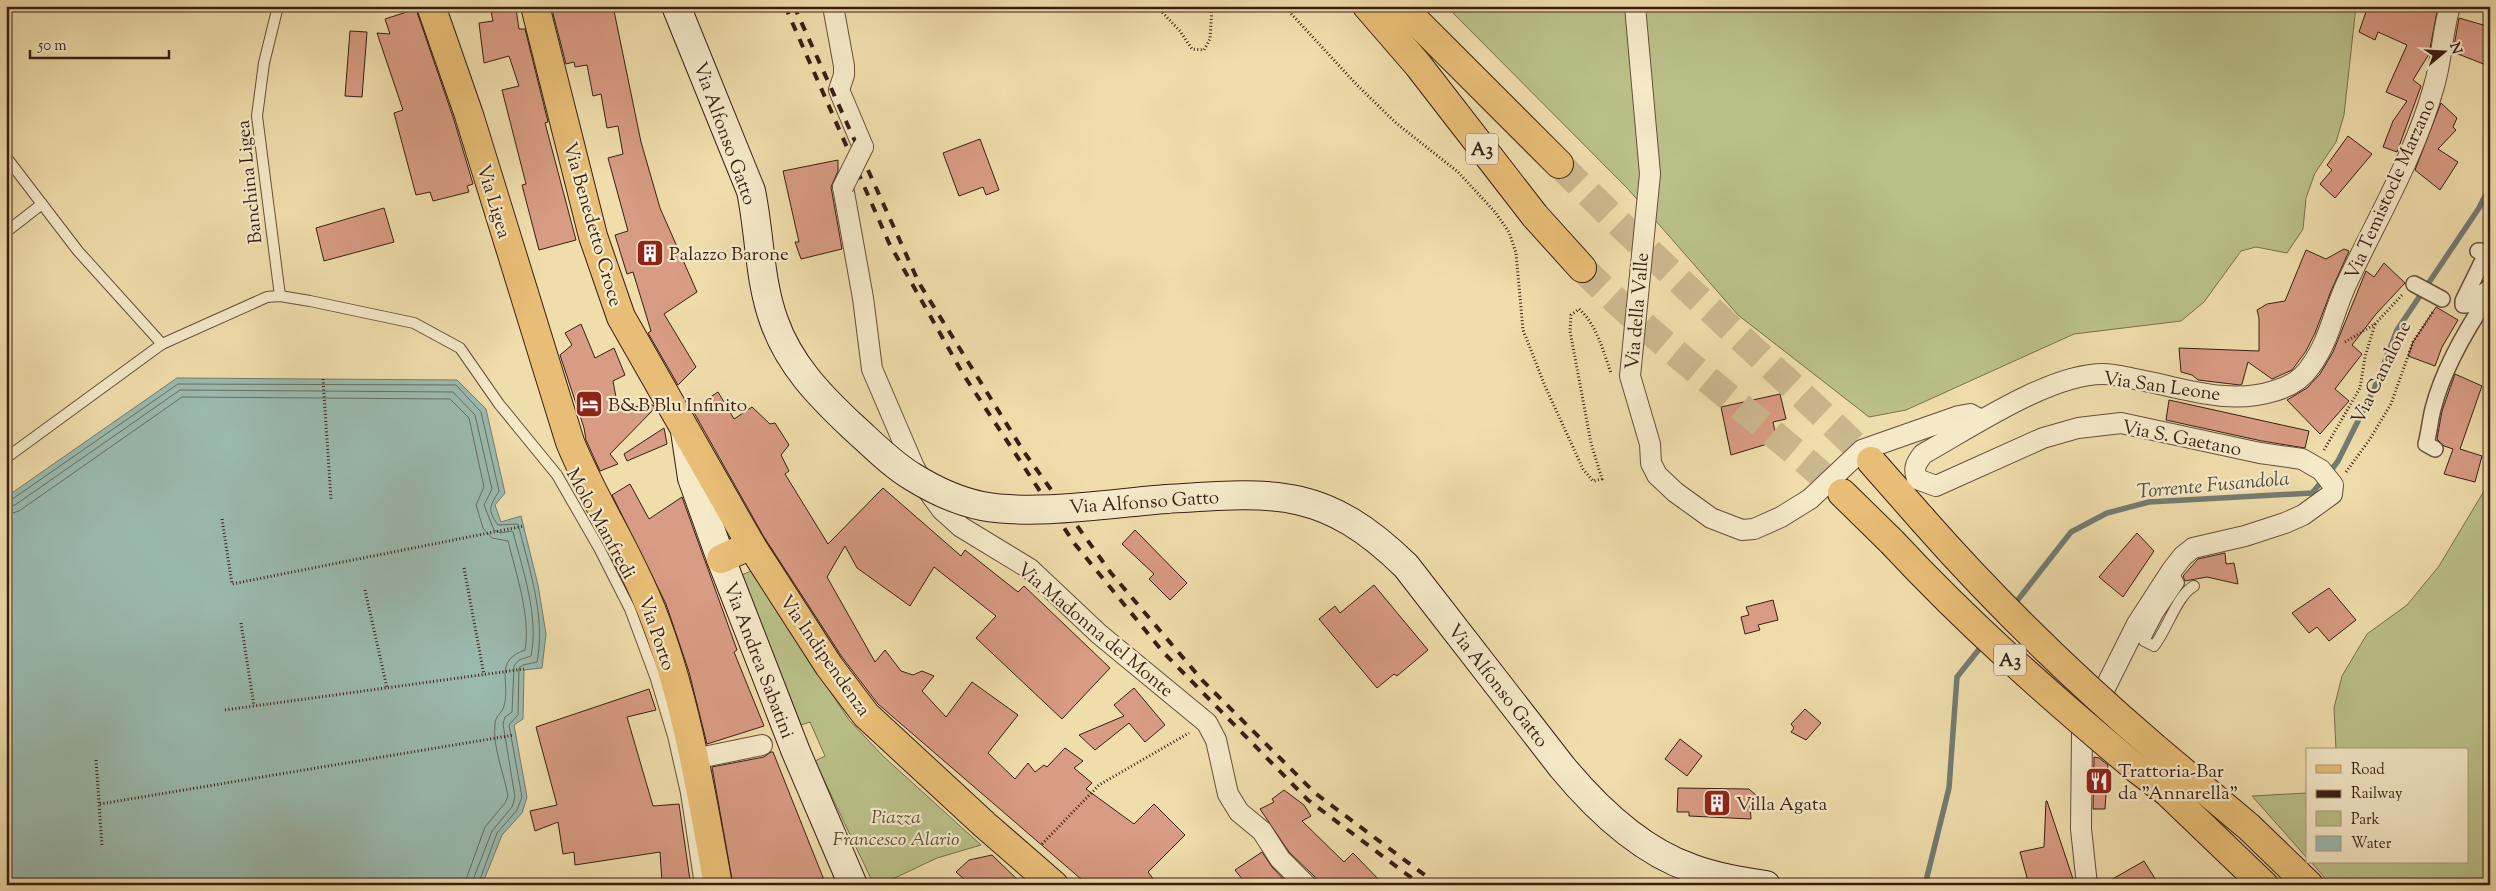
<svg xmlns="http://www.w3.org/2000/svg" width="2496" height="891" font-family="'Sorts Mill Goudy',serif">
	<rect width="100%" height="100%" fill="#efddab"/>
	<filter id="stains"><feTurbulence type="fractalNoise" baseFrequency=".004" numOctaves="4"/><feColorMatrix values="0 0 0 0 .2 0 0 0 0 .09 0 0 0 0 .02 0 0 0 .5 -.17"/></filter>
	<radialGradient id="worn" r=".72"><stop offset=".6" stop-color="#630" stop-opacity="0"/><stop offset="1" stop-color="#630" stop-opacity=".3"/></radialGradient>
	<!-- green -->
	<g fill="#bac088" stroke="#7a6f4e">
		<polygon points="1446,6 2356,6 2344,115 2336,142 2315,173 2306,198 2303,229 2287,253 2256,247 2241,251 2204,302 2181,321 2074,334 1906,410 1869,417 1738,315 1628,189"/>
		<polygon points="2490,481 2490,885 2331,885 2311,862 2467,862 2467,750 2336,750 2334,708 2342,676 2367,634 2407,605 2439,566"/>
		<polygon points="751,571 849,720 883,756 981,845 937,858 880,885 874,885 815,761 825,756 810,722 801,725 742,575"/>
		<polygon points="2307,793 2307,858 2252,796"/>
	</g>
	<!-- water -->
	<polygon fill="#9abbaf" stroke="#737c71" points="177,378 457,380 486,409 505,493 495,505 501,522 521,516 538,585 546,634 542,668 524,670 523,719 514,725 527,797 522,813 502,835 482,885 6,885 6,497"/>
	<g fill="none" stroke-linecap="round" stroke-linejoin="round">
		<!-- shore -->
		<g stroke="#6a6c62" stroke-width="1">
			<path d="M6 501 11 500 178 384 456 385 481 412 499 491C491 505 486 509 498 525L518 524C529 568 546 617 537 662L523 665 519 668 518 715 509 725 522 797 517 810 497 833 478 885"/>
			<path d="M6 507 15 505 180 390 453 392 475 415 492 489 484 505 494 530 501 533 511 531 513 532C523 571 539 616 531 656L519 660 514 666 512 712 505 717 503 724 515 797 512 807 492 831 471 885"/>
			<path d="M6 515 19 511 182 397 450 399 469 418 484 487 476 505 483 528 492 538 508 541C516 573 531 618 525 650 493 661 511 682 504 706 503 712 496 715 495 723 492 746 504 773 508 796L505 803 485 827 464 885"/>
		</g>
		<!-- stream -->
		<g stroke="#737c71" stroke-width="5.5">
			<polyline points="2329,473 2338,461 2374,389 2397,330 2479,208 2490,186"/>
			<polyline points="2013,606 2071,532 2107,513 2149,502 2312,493 2323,480"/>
			<polyline points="1925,885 1949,788 1957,677 1984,643"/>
		</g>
	</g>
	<!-- building -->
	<g fill="#d89b83" stroke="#391e14">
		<polygon points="551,6 613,6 641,142 660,208 697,292 664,314 696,367 678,385 648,333 651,331 633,272 627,274 615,235 628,231 608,158 623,154 618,126 607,128 601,94 593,96 587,65 575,67 574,62 566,64"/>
		<polygon points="2368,6 2438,6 2429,54 2413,80 2421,86 2397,152 2383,147 2393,121 2407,101 2386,92 2407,45 2378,32 2375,40 2359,32"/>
		<polygon points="416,9 454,120 473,184 467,186 469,192 433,201 430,192 416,195 394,113 403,110 377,33 390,34 385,19"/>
		<polygon points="516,9 519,29 525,29 548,122 545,123 576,240 539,250 522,185 526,184 502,90 519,86 509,56 484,63 479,23 493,21 491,12"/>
		<polygon points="2459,18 2490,27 2490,55 2486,65 2453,52"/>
		<polygon points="350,31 367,32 362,97 345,96"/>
		<polygon points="2441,103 2457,118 2453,127 2456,130 2438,149 2458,162 2440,190 2415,170"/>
		<polygon points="2348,136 2372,154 2335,198 2320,184 2332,170 2327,165"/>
		<polygon points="980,139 999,190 986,195 983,187 959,196 943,153"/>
		<polygon points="838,160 838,171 831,187 842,249 801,259 795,242 799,242 783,171"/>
		<polygon points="384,208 394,242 324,261 316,228"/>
		<polygon points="2344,249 2349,251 2331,291 2315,333 2306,351 2292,370 2272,379 2248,362 2242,384 2240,385 2198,380 2192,375 2181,372 2179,348 2259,351 2259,318 2257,310 2267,304 2285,301 2306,250 2326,259"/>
		<polygon points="2384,263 2405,283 2376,314 2352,345 2362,354 2335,389 2349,401 2320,434 2287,400 2307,388 2320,374 2333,352 2366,271 2374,277"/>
		<polygon points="2436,307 2458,320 2442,347 2435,366 2408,356 2413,342"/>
		<polygon points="581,324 595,358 614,348 625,375 613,381 618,408 653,405 655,408 610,454 618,464 600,471 586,440 584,428 560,355 572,345 565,333"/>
		<polygon points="2455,374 2482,386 2460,449 2482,456 2475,482 2444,474 2453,449 2444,446 2437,439 2442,411"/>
		<polygon points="718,392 734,419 752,407 770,424 775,423 789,445 781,455 789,471 785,474 828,544 883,488 961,556 965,550 1018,592 1024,586 1110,668 1062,719 976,638 996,616 934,567 910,606 857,568 845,546 827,577 875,662 885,650 901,671 913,675 922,671 934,676 922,691 946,717 972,682 1018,715 988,753 1015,779 1028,763 1035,772 1044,765 1047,767 1065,748 1083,761 1074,768 1092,783 1086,789 1134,824 1154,804 1185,835 1148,872 1158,885 1088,885 878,704 842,657 764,537 692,409"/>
		<polygon points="1780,394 1786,419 1773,422 1777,441 1731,455 1721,407"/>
		<polygon points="2169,400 2309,431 2305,448 2262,441 2166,420"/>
		<polygon points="664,428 667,444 627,461 624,454"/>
		<polygon points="630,484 649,519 682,497 737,650 734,652 764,726 707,744 689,672 666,604 612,495"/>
		<polygon points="1135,530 1187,583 1170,600 1149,579 1154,574 1122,544"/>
		<polygon points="2137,533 2154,551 2123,597 2099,577"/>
		<polygon points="2225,553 2226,564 2234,563 2238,584 2207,577 2185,581 2183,576 2198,559"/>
		<polygon points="1374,585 1428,650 1397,676 1394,674 1377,688 1319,619 1335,606 1340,613"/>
		<polygon points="2329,588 2356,620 2329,641 2317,627 2309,633 2292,613"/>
		<polygon points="1773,600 1778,620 1758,625 1760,630 1745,634 1741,617 1749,615 1746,607"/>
		<polygon points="1134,688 1165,725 1145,742 1129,723 1095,750 1079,735 1124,716 1114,705"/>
		<polygon points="649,689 656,710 627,717 653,806 679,804 690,880 662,882 660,852 575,865 574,852 563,854 558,822 535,831 530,811 557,805 536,727"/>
		<polygon points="1805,709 1821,723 1806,740 1791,732 1794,728 1791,724"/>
		<polygon points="1680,739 1702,756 1687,776 1665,759"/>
		<polygon points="771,752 773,752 826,885 733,885 712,767 764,757"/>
		<polygon points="2094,757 2099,758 2108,765 2105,809 2093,809"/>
		<polygon points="1678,788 1749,789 1765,803 1750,804 1751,819 1689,816 1689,812 1677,812"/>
		<polygon points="1284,790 1304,805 1311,816 1302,821 1344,862 1353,853 1384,885 1318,885 1315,877 1289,852 1260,809 1274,802 1272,799"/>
		<polygon points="2046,801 2047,801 2075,885 2029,885 2020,852 2044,847"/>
		<polygon points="1262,852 1272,867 1289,885 1247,885 1235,870"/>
		<polygon points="992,855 1023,885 971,885 956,872 969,860"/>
		<polygon points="2144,861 2159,885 2102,885"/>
	</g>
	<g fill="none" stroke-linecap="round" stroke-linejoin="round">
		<!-- motorway-tunnel -->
		<g stroke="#cbb78d" stroke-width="28" stroke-dasharray="28 14" stroke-linecap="butt">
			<path d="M1559 164C1660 266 1768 361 1871 461"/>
			<path d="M1582 268C1663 349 1757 416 1842 493"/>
		</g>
		<!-- service casing -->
		<g stroke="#664e3a" stroke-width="12">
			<g id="service">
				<polyline points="278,6 264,63 257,116 280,296"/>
				<polyline points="6,157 78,251 162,344"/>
				<polyline points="6,232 42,204"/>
				<polyline points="6,458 162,344 267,297 280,296 310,301 414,323 460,348 499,404 557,475 599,548 630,609 656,679 673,736 686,793 700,885"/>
				<path d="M2172 570 2179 583 2158 614 2144 641 2154 646C2167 630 2177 595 2194 586"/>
			</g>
		</g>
		<!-- pedestrian casing -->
		<g stroke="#664e3a" stroke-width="18">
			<g id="pedestrian">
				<polyline points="2478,251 2485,251 2485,256 2463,301 2463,305 2467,305 2488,288"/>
				<polyline points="2414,284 2442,299"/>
				<path d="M2435 449 2426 444C2429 433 2430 421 2433 409 2443 369 2467 328 2490 294"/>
			</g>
		</g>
		<!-- minor casing -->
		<g stroke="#664e3a" stroke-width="22">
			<g id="minor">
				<polyline points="833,6 844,66 844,75 839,90 863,147"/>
				<polyline points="1635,6 1650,174 1630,376 1650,444 1651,463 1657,475 1675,492 1711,518 1742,530 1754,529 1781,517 1810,499 1862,450 1959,416 1970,414 1981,420"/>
				<polyline points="843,187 863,298 872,369 914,467 928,491 942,510 961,527 1030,569 1099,634 1207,723 1216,740 1228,794 1239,812 1262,831 1280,859 1306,885"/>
				<polyline points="694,759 762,745"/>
				<path d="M2087 885 2081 829 2082 734 2137 624 2172 570 2183 556 2193 548 2245 536 2285 523 2303 515 2332 494 2333 485 2321 470 2302 459 2260 453 2121 423 2078 428 2043 438 1936 486 1917 479C1913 468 1916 463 1923 454 1970 428 2049 374 2103 374 2113 374 2125 377 2135 379 2180 387 2228 406 2274 391 2289 387 2302 379 2310 367 2329 342 2333 313 2346 285 2376 220 2415 156 2434 86 2442 60 2442 32 2450 6"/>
			</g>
		</g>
		<!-- secondary casing -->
		<g stroke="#391e14" stroke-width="30">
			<g id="secondary">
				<polyline points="685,431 692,478 721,559 796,752 853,885"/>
				<path d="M1167 499C1274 492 1324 486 1406 566L1562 767C1596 808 1639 850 1691 868 1715 877 1740 881 1766 885"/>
			</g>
		</g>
		<!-- primary casing -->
		<g stroke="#391e14" stroke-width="30">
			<g id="primary">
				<path d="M431 6 469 115 570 442C593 499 628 551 651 609 686 697 701 792 718 885"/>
				<polyline points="535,6 593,236 621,317 751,545 829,666 866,715 985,825 1054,885"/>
				<polyline points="721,559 751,545"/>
			</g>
		</g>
		<!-- motorway casing -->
		<g stroke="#391e14" stroke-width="30">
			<g id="motorway">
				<polyline points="1367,6 1418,65 1535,216 1582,268"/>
				<polyline points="1401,6 1559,164"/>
				<polyline points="1871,461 1922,519"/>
				<polyline points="1842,493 1892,542"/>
				<polyline points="2155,748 2249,827 2309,885"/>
				<polyline points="2137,769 2167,792 2264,885"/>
			</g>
		</g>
		<!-- path -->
		<g stroke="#391e14" stroke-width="3" stroke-dasharray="1 2.5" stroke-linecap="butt">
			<polyline points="1161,6 1161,11 1180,31 1192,49 1204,50 1210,39 1212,6"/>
			<path d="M1284 6 1357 85 1396 123 1458 172 1495 212 1509 232 1516 253 1523 330 1545 386 1583 469 1593 481 1602 479 1591 443 1570 331 1571 315 1579 309C1597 325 1603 351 1611 373"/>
			<polyline points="2345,342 2375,324 2403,294"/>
			<polyline points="323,379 331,499"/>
			<polyline points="2324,450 2360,388 2365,357 2375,324"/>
			<polyline points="2346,472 2370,439 2391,404 2413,342 2433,312"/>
			<polyline points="222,519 232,584 524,526"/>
			<polyline points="464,568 484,675"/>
			<polyline points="365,590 387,688"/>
			<polyline points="241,623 254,706"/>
			<polyline points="225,710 524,669"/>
			<polyline points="96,760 102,846"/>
			<polyline points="100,804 514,735"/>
			<polyline points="1042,844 1099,785 1189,733"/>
		</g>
		<!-- service -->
		<use href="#service" stroke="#f5e9c8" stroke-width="10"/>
		<!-- pedestrian -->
		<use href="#pedestrian" stroke="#f5e9c8" stroke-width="15"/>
		<!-- minor -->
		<use href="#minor" stroke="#f5e9c8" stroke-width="20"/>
		<!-- secondary -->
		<use href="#secondary" stroke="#f5e9c8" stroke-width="28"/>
		<!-- primary -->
		<use href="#primary" stroke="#e8be76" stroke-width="28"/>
		<!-- motorway -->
		<use href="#motorway" stroke="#e8be76" stroke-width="28"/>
		<!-- rail -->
		<g stroke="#391e14" stroke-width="4" stroke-dasharray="9 9" stroke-linecap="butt">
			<polyline points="785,6 889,243 963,374 1074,543 1163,652 1308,800 1421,885"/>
			<polyline points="794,6 919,283 1024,452 1111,573 1202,680 1315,793 1438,885"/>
		</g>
		<!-- minor-bridge casing -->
		<g stroke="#664e3a" stroke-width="22" stroke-linecap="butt">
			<polyline id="minor-bridge" points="843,187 863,147"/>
		</g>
		<!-- secondary-bridge casing -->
		<g stroke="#391e14" stroke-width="30" stroke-linecap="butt">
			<path id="secondary-bridge" d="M676 6 751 191C760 234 759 280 774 321 789 364 819 395 852 426 871 443 891 464 913 477 934 490 957 501 982 506 1035 516 1112 503 1167 499"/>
		</g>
		<!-- motorway-bridge casing -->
		<g stroke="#391e14" stroke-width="30" stroke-linecap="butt">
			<g id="motorway-bridge">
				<path d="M1922 519C1995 602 2071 676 2155 748"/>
				<path d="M1892 542C1968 624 2051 697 2137 769"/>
			</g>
		</g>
		<!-- minor-bridge -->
		<use href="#minor-bridge" stroke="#f5e9c8" stroke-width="20"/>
		<!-- secondary-bridge -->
		<use href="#secondary-bridge" stroke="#f5e9c8" stroke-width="28"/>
		<!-- motorway-bridge -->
		<use href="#motorway-bridge" stroke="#e8be76" stroke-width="28"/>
	</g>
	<!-- icons -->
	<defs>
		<g id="building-square" transform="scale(1.4375)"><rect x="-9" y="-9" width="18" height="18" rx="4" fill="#8f2418" stroke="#f5e9c8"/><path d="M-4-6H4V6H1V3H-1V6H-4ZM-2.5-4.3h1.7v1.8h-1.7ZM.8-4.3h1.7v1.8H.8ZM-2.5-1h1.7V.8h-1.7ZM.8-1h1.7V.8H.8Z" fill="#fff"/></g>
		<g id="hotel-square" transform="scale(1.4375)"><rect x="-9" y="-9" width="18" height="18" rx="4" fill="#8f2418" stroke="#f5e9c8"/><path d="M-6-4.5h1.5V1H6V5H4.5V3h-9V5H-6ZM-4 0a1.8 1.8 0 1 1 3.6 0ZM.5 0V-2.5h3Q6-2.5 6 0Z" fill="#fff"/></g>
		<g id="restaurant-square" transform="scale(1.4375)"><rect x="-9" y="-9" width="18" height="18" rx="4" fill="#8f2418" stroke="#f5e9c8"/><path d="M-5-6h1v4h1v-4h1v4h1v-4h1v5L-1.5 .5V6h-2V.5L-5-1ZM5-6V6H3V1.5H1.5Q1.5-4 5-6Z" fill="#fff"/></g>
	</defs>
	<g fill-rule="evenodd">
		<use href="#building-square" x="650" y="253"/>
		<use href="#hotel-square" x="589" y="404"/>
		<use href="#restaurant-square" x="2099" y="781"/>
		<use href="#building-square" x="1717" y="803"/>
	</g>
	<g text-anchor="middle" stroke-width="4.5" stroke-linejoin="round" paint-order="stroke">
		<!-- shield labels -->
		<g fill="#f5e9c8" stroke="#715b4a" stroke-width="1">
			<rect x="1466" y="133.5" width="32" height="31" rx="4"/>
			<rect x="1994" y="644.5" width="32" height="31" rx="4"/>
		</g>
		<g font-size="18" font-weight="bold" fill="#391e14">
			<text x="1482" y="155">A3</text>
			<text x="2010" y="666">A3</text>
		</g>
		<!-- street labels -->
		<g font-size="19" fill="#391e14" stroke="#f5e9c8">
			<text transform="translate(726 133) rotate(70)" y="7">Via Alfonso Gatto</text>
			<text transform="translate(248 182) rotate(-96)" y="7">Banchina Ligea</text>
			<text transform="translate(2389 189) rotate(-66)" y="7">Via Temistocle Marzano</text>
			<text transform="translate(495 201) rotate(73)" y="7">Via Ligea</text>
			<text transform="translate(594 224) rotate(74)" y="7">Via Benedetto Croce</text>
			<text transform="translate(1636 311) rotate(-85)" y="7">Via della Valle</text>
			<text transform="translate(2380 372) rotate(-64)" y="7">Via Canalone</text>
			<text transform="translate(2162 385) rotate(8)" y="7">Via San Leone</text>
			<text transform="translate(2182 437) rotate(11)" y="7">Via S. Gaetano</text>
			<text transform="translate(1144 501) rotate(-4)" y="7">Via Alfonso Gatto</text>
			<text transform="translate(602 523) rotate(61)" y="7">Molo Manfredi</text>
			<text transform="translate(1096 629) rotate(40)" y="7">Via Madonna del Monte</text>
			<text transform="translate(658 633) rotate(71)" y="7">Via Porto</text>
			<text transform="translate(826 655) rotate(55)" y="7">Via Indipendenza</text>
			<text transform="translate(760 660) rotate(69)" y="7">Via Andrea Sabatini</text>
			<text transform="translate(1499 685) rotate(52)" y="7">Via Alfonso Gatto</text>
		</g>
		<!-- poi labels -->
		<g font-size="19" fill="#391e14" stroke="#f5e9c8" text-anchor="start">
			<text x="669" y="260">Palazzo Barone</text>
			<text x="608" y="411">B&amp;B Blu Infinito</text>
			<text x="2118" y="777">Trattoria-Bar<tspan x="2118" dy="22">da "Annarella"</tspan></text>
			<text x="1736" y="810">Villa Agata</text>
		</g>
		<!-- park labels -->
		<g font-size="19" font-style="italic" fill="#604f37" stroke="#f5e9c8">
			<text x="896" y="823">Piazza<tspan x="896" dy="22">Francesco Alario</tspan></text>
		</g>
		<!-- water labels -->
		<g font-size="20" font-style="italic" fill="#564d42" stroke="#f5e9c8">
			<text transform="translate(2213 484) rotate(-5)" y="7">Torrente Fusandola</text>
		</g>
	</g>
	<!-- margin -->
	<rect width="2496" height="891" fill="none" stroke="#efddab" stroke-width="25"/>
	<rect x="8" y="8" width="2481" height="876" fill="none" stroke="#391e14" stroke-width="2.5"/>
	<rect x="12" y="12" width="2471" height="866" fill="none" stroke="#391e14"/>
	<!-- legend -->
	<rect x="2306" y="748" width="162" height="115" fill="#f5e9c8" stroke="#aa9880"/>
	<rect x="2316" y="765" width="25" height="8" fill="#e8be76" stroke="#aa9880"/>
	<text x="2351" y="774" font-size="15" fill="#391e14">Road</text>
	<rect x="2316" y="790" width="25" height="8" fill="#391e14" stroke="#aa9880"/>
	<text x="2351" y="798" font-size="15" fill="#391e14">Railway</text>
	<rect x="2316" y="811" width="25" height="15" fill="#bac088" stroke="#aa9880"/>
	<text x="2351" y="824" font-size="15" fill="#391e14">Park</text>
	<rect x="2316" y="836" width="25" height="15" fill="#9abbaf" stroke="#aa9880"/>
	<text x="2351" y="848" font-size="15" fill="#391e14">Water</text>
	<!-- north arrow -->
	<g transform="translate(2444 52) rotate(72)" stroke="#f5e9c8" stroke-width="4" paint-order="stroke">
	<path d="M0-4L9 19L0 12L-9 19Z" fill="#391e14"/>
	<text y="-8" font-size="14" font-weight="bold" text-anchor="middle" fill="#391e14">N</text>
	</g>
	<!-- scale -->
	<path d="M30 50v8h139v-8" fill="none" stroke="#391e14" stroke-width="2.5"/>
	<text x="38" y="50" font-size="15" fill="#391e14" stroke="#f5e9c8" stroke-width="4" paint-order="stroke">50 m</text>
	<rect width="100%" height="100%" filter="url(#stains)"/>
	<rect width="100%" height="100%" fill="url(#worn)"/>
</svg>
